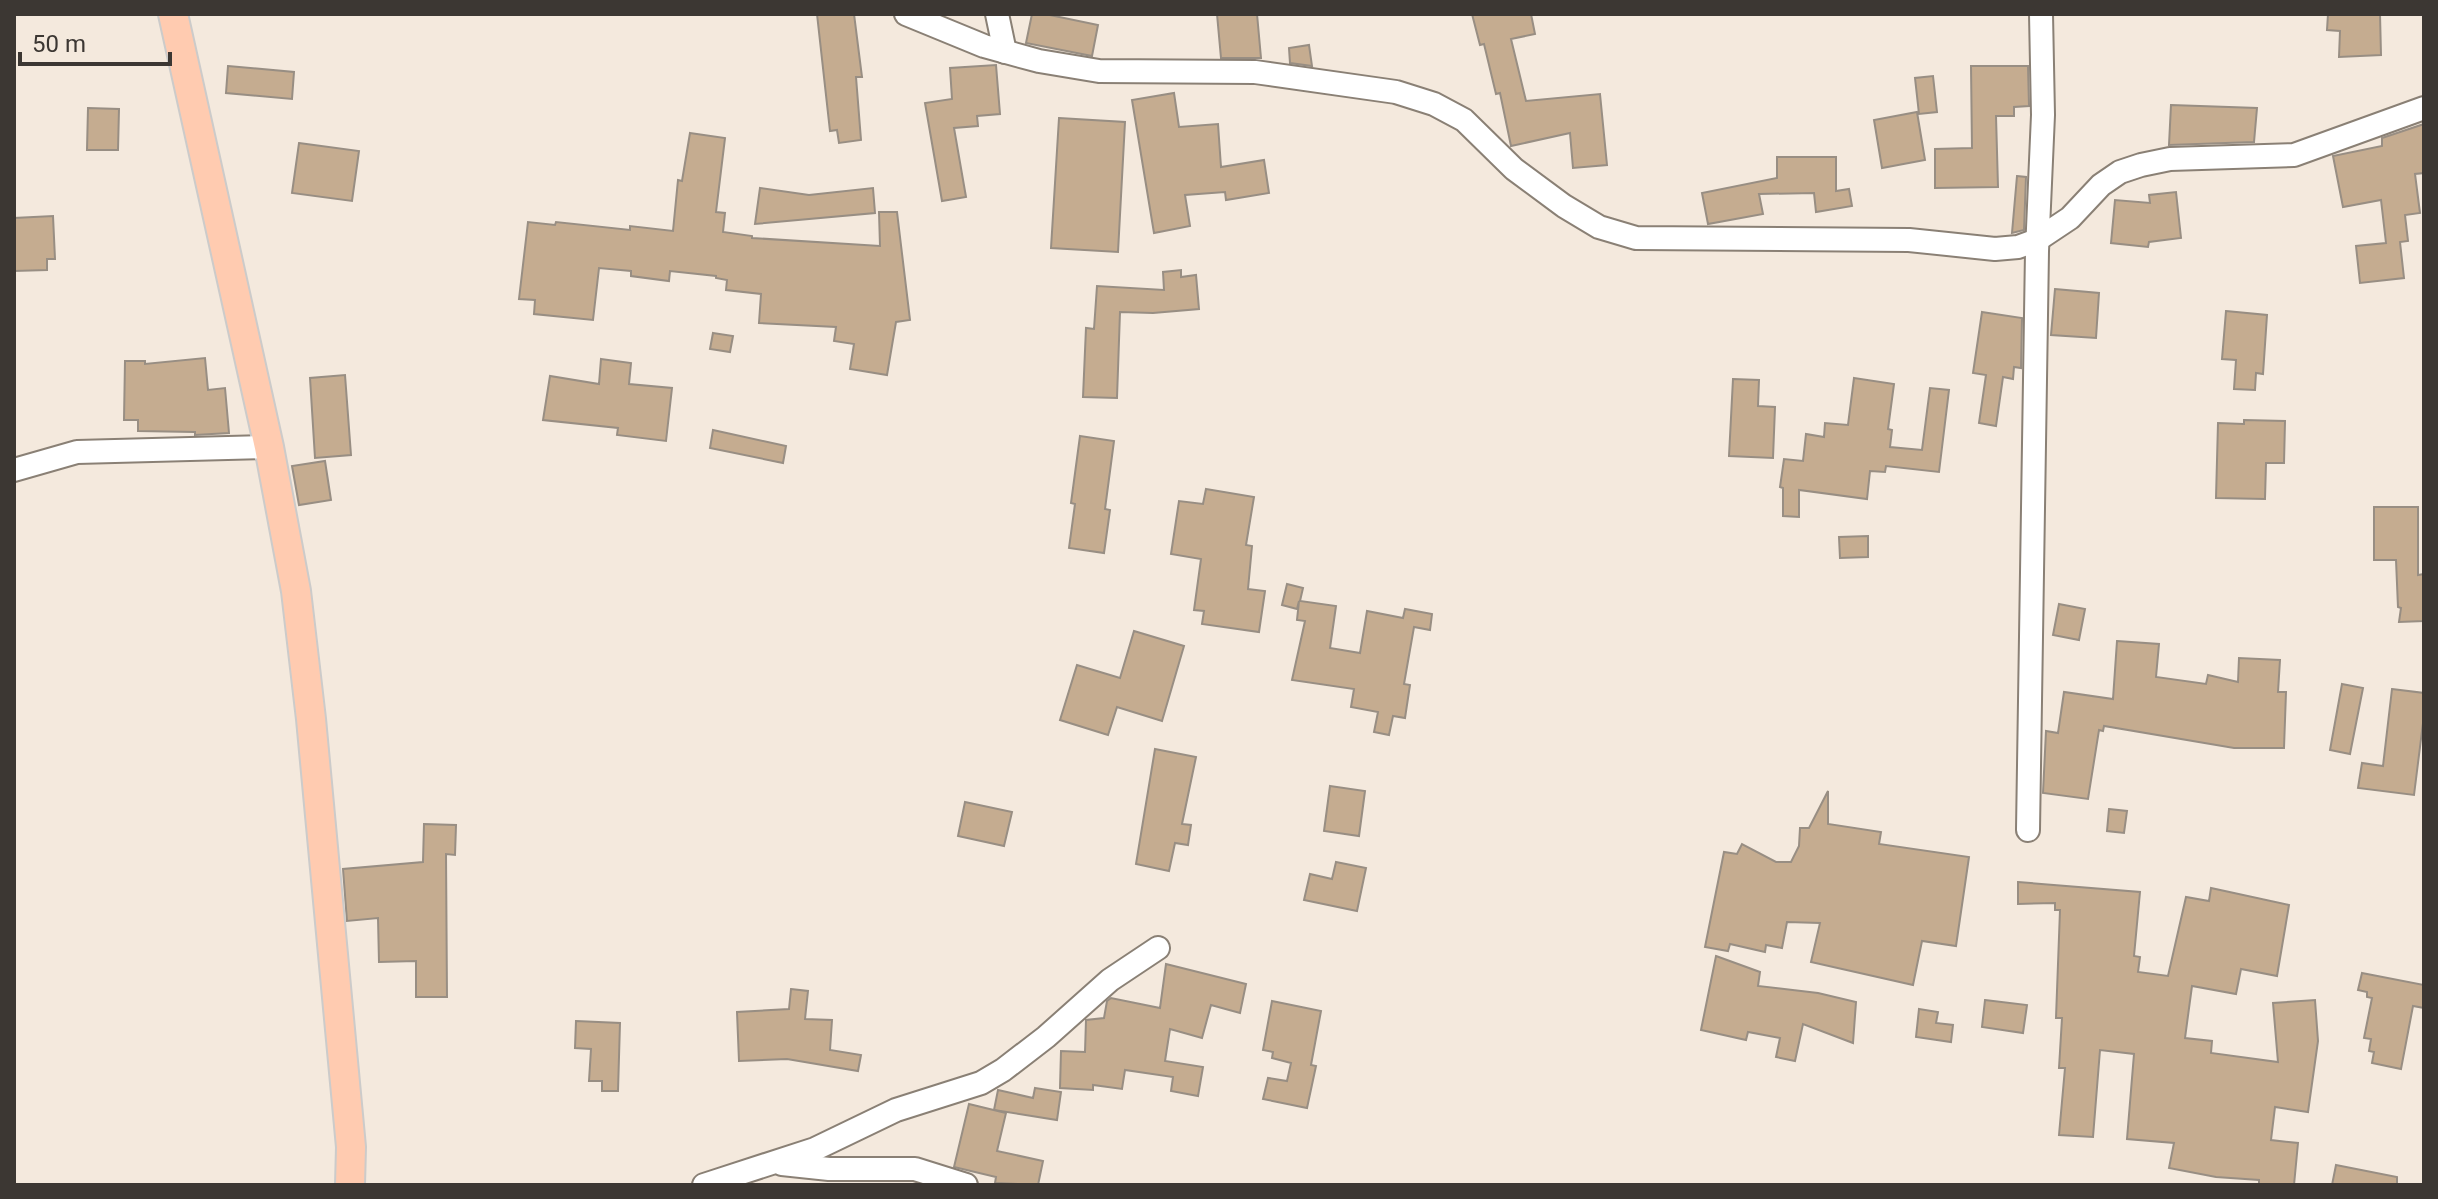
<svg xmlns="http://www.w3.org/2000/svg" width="2438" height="1199" font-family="Roboto,sans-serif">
	<rect width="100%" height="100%" fill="#f4e9dd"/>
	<!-- building -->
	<g fill="#c5ac90" stroke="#988e83" stroke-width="2">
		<polygon points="817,14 854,14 862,77 856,77 861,140 839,143 837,130 830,131"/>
		<polygon points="1032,14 1045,14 1098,25 1092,56 1026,43"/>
		<polygon points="1217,14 1257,14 1261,58 1221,58"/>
		<polygon points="1472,14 1531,14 1535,34 1511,39 1526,101 1600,94 1607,165 1573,168 1570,133 1511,146 1500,93 1496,94 1484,44 1480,45"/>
		<polygon points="2328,14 2380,14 2381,55 2339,57 2340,31 2327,30"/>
		<polygon points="1309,45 1312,66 1290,63 1289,48"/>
		<polygon points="996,65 1000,114 977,116 978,126 954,128 966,197 942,201 925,103 952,99 950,68"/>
		<polygon points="228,66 294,72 292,99 226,93"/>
		<polygon points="1971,66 2028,66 2029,106 2014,107 2014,116 1996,116 1998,187 1935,188 1935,149 1972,148"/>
		<polygon points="1933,76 1937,112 1919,114 1915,78"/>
		<polygon points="1174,93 1179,127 1218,124 1221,167 1264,160 1269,193 1226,200 1225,192 1185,195 1190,226 1154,233 1132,100"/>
		<polygon points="2171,105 2257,108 2254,142 2169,145"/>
		<polygon points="88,108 119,109 118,150 87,150"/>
		<polygon points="1917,112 1925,160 1882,168 1874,120"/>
		<polygon points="1059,118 1125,122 1118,252 1051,248"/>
		<polygon points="2424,124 2424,173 2415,174 2420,213 2405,215 2408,241 2400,242 2404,278 2360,283 2356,246 2386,243 2381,200 2343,207 2333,156 2382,146 2382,138"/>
		<polygon points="690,133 725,138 716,212 725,213 723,232 752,236 752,238 880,246 879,212 897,212 910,320 896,322 887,375 850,369 854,344 834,341 836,327 759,323 761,294 726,290 727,280 716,278 716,276 670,271 669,281 631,276 631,271 599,268 593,320 534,314 535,300 519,299 528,222 555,225 556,222 630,230 630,226 673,231 678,180 682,181"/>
		<polygon points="299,143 359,151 352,201 292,193"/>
		<polygon points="1777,157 1836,157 1836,191 1849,189 1852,206 1816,212 1814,193 1759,194 1763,214 1708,224 1702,193 1777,178"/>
		<polygon points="2017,176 2026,177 2024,230 2012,233"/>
		<polygon points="760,188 809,195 873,188 875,213 755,224"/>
		<polygon points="2176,192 2181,238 2149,242 2148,247 2111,243 2115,200 2150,203 2149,195"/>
		<polygon points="53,216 55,259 47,259 47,270 14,271 14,218"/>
		<polygon points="1181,270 1181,277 1196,275 1199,309 1153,313 1120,312 1117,398 1083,397 1086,328 1094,329 1097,286 1164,290 1163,272"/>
		<polygon points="2055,289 2099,293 2096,338 2051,335"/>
		<polygon points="2226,311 2267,315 2263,374 2256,373 2255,390 2234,389 2236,360 2222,359"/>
		<polygon points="1982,312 2022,318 2021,368 2014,367 2013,379 2003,377 1996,426 1979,423 1986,375 1973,373"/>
		<polygon points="713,333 733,336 730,352 710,349"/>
		<polygon points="205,358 208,390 225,388 229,433 195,435 195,432 138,431 138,420 124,420 125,361 145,361 145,364"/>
		<polygon points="601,359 631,363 629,384 672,388 666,441 617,435 618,428 543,420 550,376 599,384"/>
		<polygon points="345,375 351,455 315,458 310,378"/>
		<polygon points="1854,378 1894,384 1888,429 1892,430 1890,447 1922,450 1930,388 1949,390 1939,472 1886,466 1885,472 1870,471 1867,499 1799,490 1799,517 1783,516 1783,488 1780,487 1784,459 1803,461 1806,434 1824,437 1825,423 1848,425"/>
		<polygon points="1733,379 1759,380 1758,406 1775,407 1773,458 1729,456"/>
		<polygon points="2244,420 2285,421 2284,463 2266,463 2265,499 2216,498 2218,423 2244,424"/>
		<polygon points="713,430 786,446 783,463 710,448"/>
		<polygon points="1080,436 1114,441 1105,509 1110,510 1104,553 1069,548 1075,504 1071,503"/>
		<polygon points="325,461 331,500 299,505 292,466"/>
		<polygon points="1206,489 1254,497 1246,545 1252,546 1248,589 1265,591 1259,632 1202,624 1204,611 1194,610 1201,559 1171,554 1179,501 1203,504"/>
		<polygon points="2374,507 2418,507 2418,575 2424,574 2424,621 2399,622 2401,608 2398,607 2396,560 2374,560"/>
		<polygon points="1868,536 1868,557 1840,558 1839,537"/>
		<polygon points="1287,584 1303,588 1300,601 1336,606 1330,648 1360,653 1367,611 1403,618 1405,609 1432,614 1430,630 1414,627 1404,684 1410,685 1405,718 1393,716 1389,735 1374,732 1378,712 1351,707 1354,689 1292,680 1305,621 1297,620 1299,601 1297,609 1282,605"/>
		<polygon points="2059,604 2085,609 2079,640 2053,635"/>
		<polygon points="1134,631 1184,646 1162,721 1117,707 1108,735 1060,720 1077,665 1120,678"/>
		<polygon points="2117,641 2159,644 2156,677 2206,684 2208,675 2238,682 2239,658 2280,660 2278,692 2286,692 2284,748 2234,748 2104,726 2103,731 2099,730 2088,799 2043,793 2046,731 2058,733 2064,692 2113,699"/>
		<polygon points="2342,684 2363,688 2350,754 2330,750"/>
		<polygon points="2392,689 2424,693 2424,715 2414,795 2358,788 2362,763 2383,766"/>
		<polygon points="1155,749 1196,757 1182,824 1191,825 1188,845 1175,843 1169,871 1136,864"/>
		<polygon points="1330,786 1365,791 1359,836 1324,831"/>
		<polygon points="1828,791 1828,824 1881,832 1879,844 1969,857 1956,946 1922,941 1913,985 1811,962 1820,923 1787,922 1782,948 1766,945 1765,952 1730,944 1728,951 1705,947 1724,852 1737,854 1742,844 1776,862 1791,862 1799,846 1800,828 1809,828"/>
		<polygon points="965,802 1012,812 1004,846 958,836"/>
		<polygon points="2109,809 2127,811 2124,833 2107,831"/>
		<polygon points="424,824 456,825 455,855 446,854 447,997 416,997 416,961 379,962 378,918 347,921 343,869 423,862"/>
		<polygon points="1336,862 1366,868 1357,911 1304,900 1310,874 1332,879"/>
		<polygon points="2018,882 2140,892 2134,956 2140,957 2138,972 2168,976 2186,897 2209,901 2211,888 2289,905 2277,976 2241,969 2236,994 2192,986 2185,1038 2212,1041 2211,1053 2278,1062 2273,1003 2315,1000 2318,1041 2308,1112 2275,1107 2271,1140 2298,1143 2294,1185 2259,1185 2259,1180 2216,1177 2169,1168 2174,1143 2127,1139 2134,1054 2100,1050 2093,1137 2059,1135 2065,1068 2059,1068 2062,1018 2056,1018 2060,910 2055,910 2055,903 2018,904"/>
		<polygon points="1716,956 1760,972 1758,986 1818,993 1856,1002 1853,1043 1803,1024 1795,1061 1776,1057 1780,1038 1748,1032 1746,1040 1701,1030"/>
		<polygon points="1166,964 1246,984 1240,1013 1211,1005 1202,1038 1170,1029 1165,1061 1203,1067 1198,1096 1171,1091 1173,1077 1125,1070 1122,1089 1093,1085 1093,1090 1060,1088 1061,1051 1085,1052 1086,1020 1104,1018 1107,1001 1111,998 1160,1008"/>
		<polygon points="2362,973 2424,985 2424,1008 2413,1006 2401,1069 2372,1063 2374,1052 2369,1051 2371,1039 2364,1038 2372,998 2367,997 2367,992 2358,990"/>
		<polygon points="791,989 808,991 805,1019 832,1020 830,1050 861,1055 858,1071 787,1059 739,1061 737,1012 789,1009"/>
		<polygon points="1985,1000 2027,1005 2023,1033 1982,1027"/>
		<polygon points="1272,1001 1321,1011 1311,1065 1316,1066 1307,1108 1263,1099 1268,1078 1287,1081 1291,1063 1272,1058 1273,1052 1263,1050"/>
		<polygon points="1919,1009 1938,1012 1936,1023 1953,1025 1951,1042 1916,1037"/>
		<polygon points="576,1021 620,1023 618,1091 602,1091 602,1081 589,1081 591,1049 575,1048"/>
		<polygon points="1035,1088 1061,1092 1057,1120 994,1110 998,1090 1033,1098"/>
		<polygon points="969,1104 1006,1113 997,1151 1043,1161 1038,1185 995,1183 996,1177 954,1167"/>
		<polygon points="2336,1165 2397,1177 2397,1185 2332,1185"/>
	</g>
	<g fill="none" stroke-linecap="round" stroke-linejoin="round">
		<!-- minor casing -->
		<g stroke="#8a8075" stroke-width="26">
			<g id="minor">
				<polyline points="906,14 984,46 1039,61 1099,71 1255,72 1396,92 1434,104 1464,120 1514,169 1564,206 1599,227 1636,238 1909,240 1995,249 2018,247 2037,240 2070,218 2101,185 2120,172 2141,165 2170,159 2294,155 2424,108"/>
				<polyline points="997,14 1005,52"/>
				<polyline points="14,470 77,452 269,447"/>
				<polyline points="2028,830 2037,251 2043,115 2041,14"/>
				<polyline points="782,1164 829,1169 915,1169 966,1185"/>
				<polyline points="704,1185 815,1149 896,1110 981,1083 1003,1070 1046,1037 1110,980 1158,948"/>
			</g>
		</g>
		<!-- major casing -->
		<g stroke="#cccbca" stroke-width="32">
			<polyline id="major" points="173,14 269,447 296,591 311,719 351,1147 350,1185"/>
		</g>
		<!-- minor -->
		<use href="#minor" stroke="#fff" stroke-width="22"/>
		<!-- major -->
		<use href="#major" stroke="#ffcbb0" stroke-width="28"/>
	</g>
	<!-- border -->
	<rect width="2438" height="1199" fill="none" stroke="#3c3733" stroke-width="32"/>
	<!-- scale -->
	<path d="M20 52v12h150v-12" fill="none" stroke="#3c3733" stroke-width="4"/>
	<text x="32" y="52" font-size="24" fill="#3c3733" stroke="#f4e9dd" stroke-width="6" paint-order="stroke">50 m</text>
</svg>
